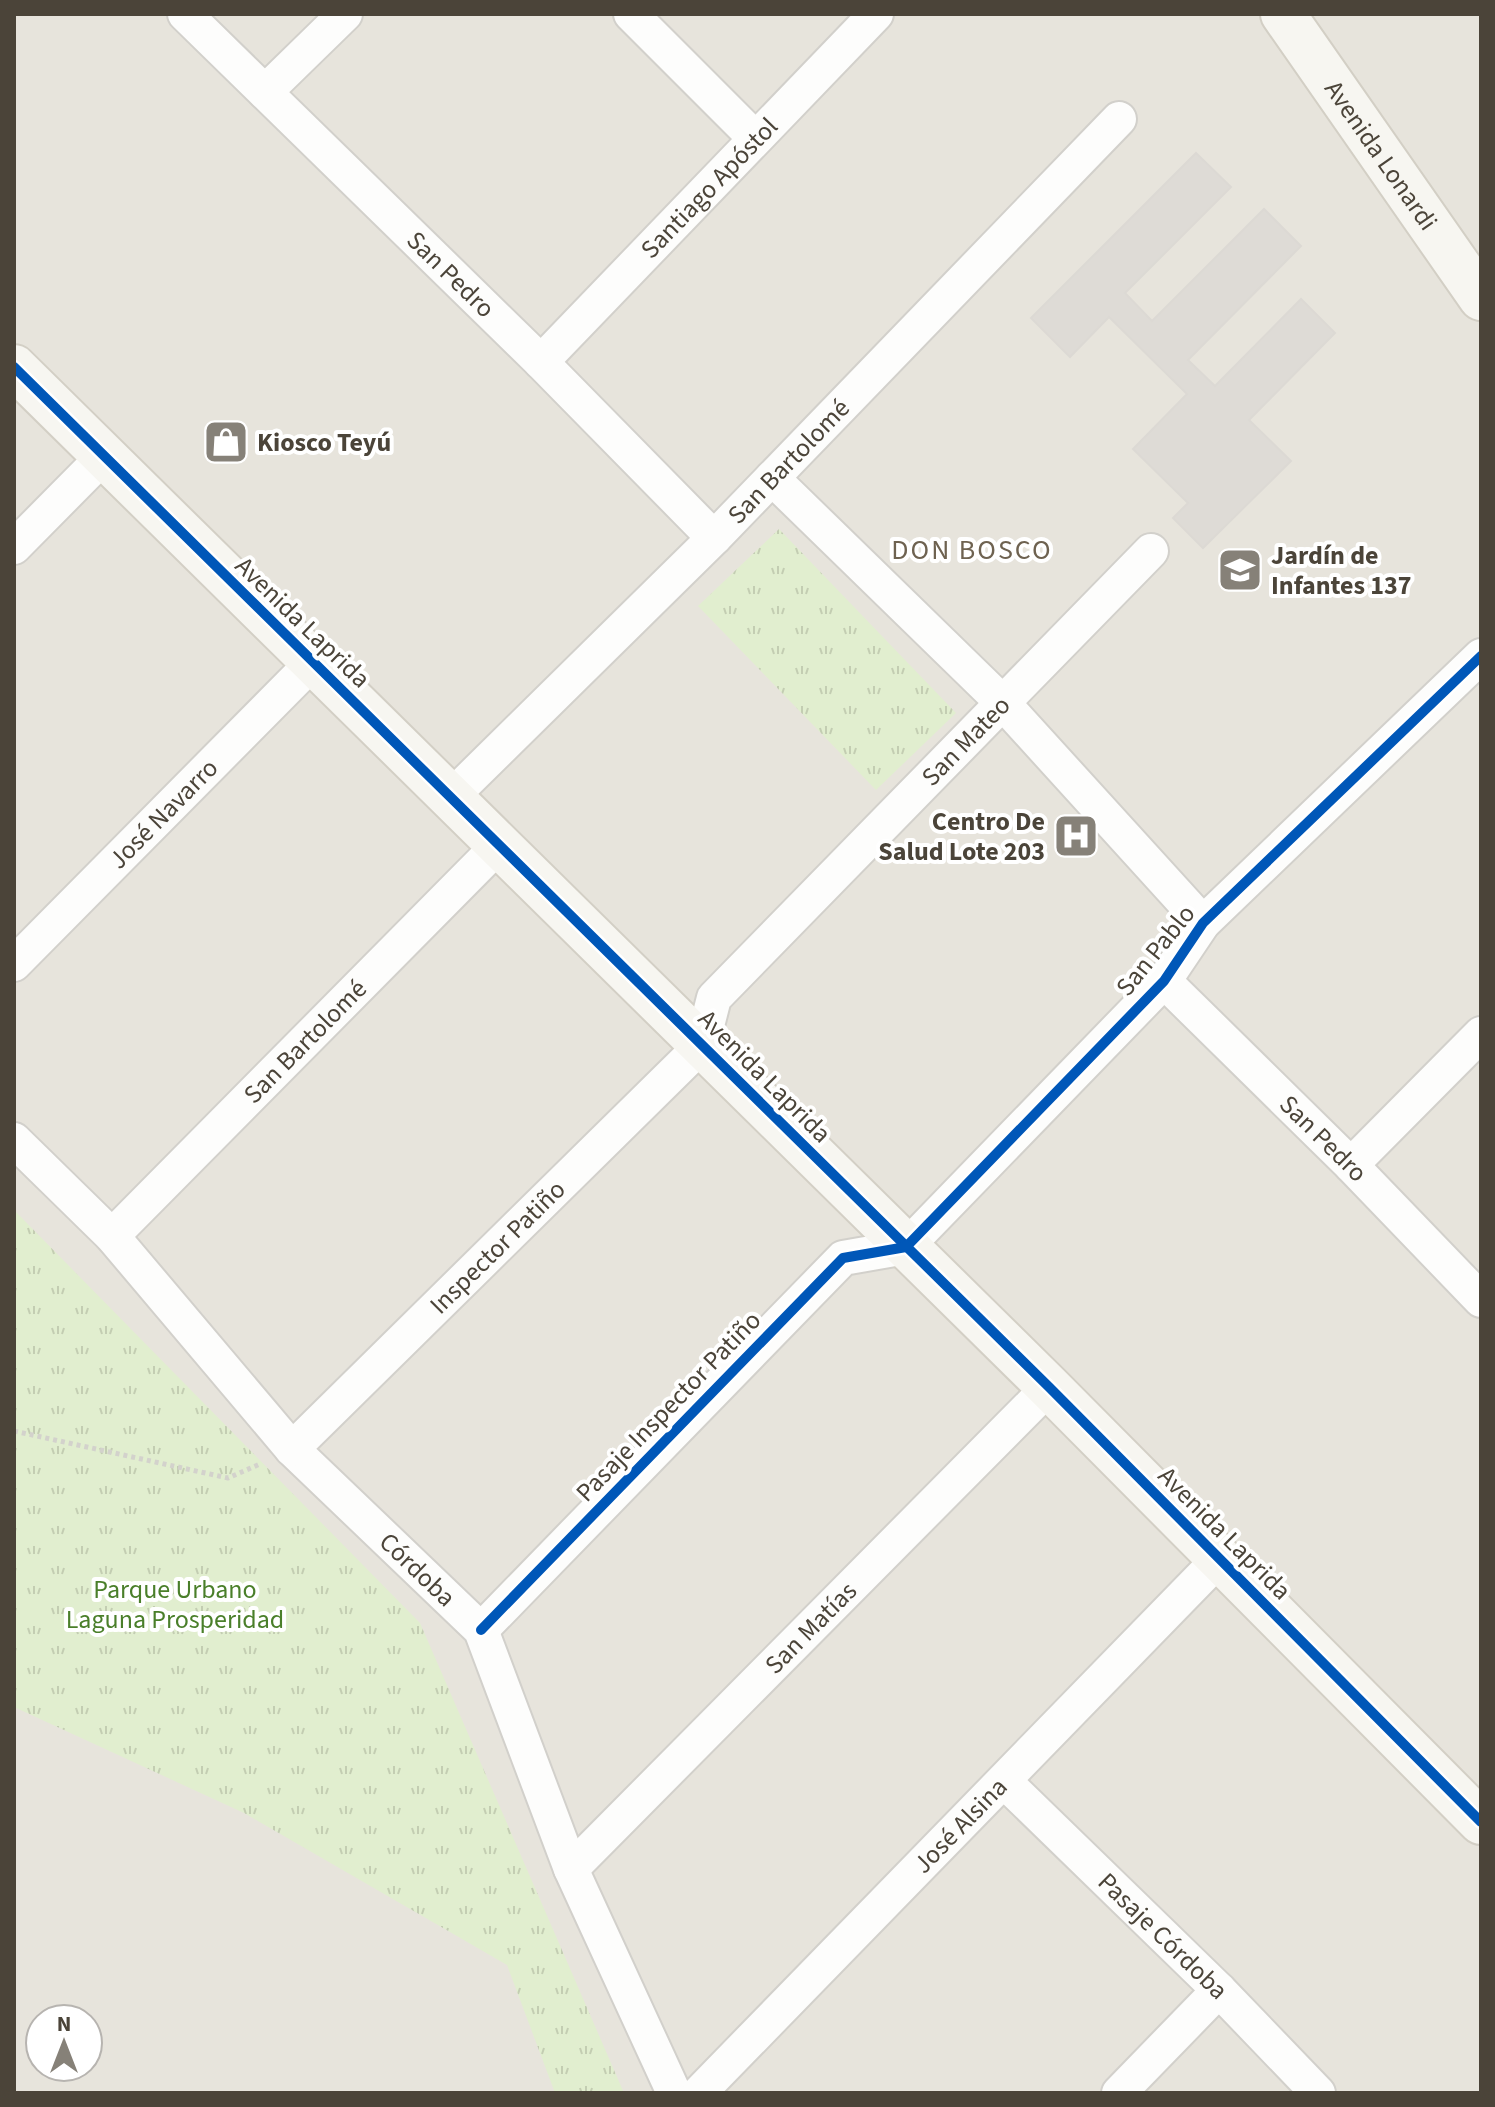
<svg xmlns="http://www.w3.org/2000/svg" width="1495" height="2107" font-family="'Source Sans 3',sans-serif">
	<defs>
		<pattern id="grass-tufts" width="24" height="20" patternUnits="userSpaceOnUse" patternTransform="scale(2)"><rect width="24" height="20" fill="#e1eecf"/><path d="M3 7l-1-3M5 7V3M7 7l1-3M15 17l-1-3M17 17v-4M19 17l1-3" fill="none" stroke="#c3cdb2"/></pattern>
	</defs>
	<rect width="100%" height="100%" fill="#f4f2ee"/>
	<!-- residential -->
	<path fill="#e7e4dc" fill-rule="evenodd" d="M14 14H1481V2093H14ZM40 2019H88V2067H40Z"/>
	<!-- grass -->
	<g fill="url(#grass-tufts)">
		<polygon points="779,529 956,713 876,790 698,606"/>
		<polygon points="14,1210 420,1623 624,2093 555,2093 507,1965 244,1813 14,1707"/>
	</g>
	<!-- building -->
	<polygon fill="#dedbd6" stroke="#dcd9d4" stroke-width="2" points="1196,153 1231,187 1125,293 1152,321 1264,209 1301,246 1188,360 1215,386 1301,299 1335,333 1249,420 1291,461 1203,548 1173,518 1188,503 1133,449 1187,394 1109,317 1070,357 1031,318"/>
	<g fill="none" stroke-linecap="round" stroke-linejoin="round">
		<!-- street casing -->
		<g stroke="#d2d0cb" stroke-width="38">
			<g id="street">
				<path id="s1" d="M185 14 541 362 714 538"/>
				<polyline points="631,14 755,138"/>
				<polyline points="265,92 345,14"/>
				<path id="s2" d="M541 362 876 14"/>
				<polyline points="772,478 1003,703 1203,923"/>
				<polyline points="14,547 104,456"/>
				<path id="s3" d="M451 797 714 538 1119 119"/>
				<path id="s4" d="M14 964 313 662"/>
				<path id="s5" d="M1164 981 1351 1165 1481 1300"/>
				<path id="s6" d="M14 1140 112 1236 292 1449 481 1630 571 1869 674 2093"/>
				<polyline points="1351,1165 1481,1034"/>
				<path id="s7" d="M112 1236 498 846"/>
				<path id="s8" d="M292 1449 702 1045 714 998 1151 551"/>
				<polyline points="481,1630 843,1258 906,1247 1164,981 1203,923 1481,656"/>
				<path id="s9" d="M1004 1781 1219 1990 1318 2093"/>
				<path id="s10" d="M571 1869 1049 1387"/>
				<path id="s11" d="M699 2093 1220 1558"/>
				<polyline points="1119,2093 1219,1990"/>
			</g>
		</g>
		<!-- secondary casing -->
		<g stroke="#d3cfc5" stroke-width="48">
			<g id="secondary">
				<path id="s12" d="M1283 14 1481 298"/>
				<polyline points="14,367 1049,1387 1481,1822"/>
			</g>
		</g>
		<!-- path -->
		<polyline stroke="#d3d2cc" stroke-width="5" stroke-dasharray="4 4" stroke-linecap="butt" points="14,1431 228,1478 260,1464"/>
		<!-- street -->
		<use href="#street" stroke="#fdfdfc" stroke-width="34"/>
		<!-- secondary -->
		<use href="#secondary" stroke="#f7f6f1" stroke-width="44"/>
		<!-- cycleway casing -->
		<g stroke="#fff" stroke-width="15">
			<g id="cycleway">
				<polyline points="14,367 1049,1387 1481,1822"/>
				<polyline points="481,1630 843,1258 906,1247 1164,981 1203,923 1481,656"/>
			</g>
		</g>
		<!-- cycleway -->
		<use href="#cycleway" stroke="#0057b8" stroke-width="10"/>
	</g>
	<!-- icons -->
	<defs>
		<g id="shop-square" transform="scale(2.3)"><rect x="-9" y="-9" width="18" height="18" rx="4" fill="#868178" stroke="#fff"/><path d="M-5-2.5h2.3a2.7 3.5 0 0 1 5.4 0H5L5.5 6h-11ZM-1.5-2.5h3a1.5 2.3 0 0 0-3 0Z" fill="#fff"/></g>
		<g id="school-square" transform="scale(2.3)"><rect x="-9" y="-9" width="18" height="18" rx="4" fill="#868178" stroke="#fff"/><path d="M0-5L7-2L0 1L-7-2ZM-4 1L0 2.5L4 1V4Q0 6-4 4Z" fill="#fff"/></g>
		<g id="hospital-square" transform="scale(2.3)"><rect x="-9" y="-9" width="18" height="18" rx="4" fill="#868178" stroke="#fff"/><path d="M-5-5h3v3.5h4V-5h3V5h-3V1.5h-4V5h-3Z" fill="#fff"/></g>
	</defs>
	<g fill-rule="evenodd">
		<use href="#shop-square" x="226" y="442"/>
		<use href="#school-square" x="1240" y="570"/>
		<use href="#hospital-square" x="1076" y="836"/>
	</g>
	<g text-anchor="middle" stroke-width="8" stroke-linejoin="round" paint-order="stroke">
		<!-- street labels -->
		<g font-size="26" fill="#4b4439" stroke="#fff">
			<text dy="9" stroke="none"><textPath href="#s12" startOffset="172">Avenida Lonardi</textPath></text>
			<text dy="9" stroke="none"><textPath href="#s2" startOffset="242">Santiago Apóstol</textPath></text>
			<text dy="9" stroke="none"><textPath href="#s1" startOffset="372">San Pedro</textPath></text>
			<text dy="9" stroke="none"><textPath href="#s3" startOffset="476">San Bartolomé</textPath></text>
			<text transform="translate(303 622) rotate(44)" y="9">Avenida Laprida</text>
			<text dy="9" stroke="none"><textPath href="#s8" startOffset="984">San Mateo</textPath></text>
			<text dy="9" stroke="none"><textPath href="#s4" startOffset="212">José Navarro</textPath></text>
			<text transform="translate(1155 950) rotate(-51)" y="9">San Pablo</text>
			<text dy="9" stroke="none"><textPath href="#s7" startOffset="274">San Bartolomé</textPath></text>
			<text transform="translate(765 1076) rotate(45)" y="9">Avenida Laprida</text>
			<text dy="9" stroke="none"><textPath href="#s5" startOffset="224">San Pedro</textPath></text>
			<text dy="9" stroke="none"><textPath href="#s8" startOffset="288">Inspector Patiño</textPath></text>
			<text transform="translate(668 1406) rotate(-46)" y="9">Pasaje Inspector Patiño</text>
			<text transform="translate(1225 1533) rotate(45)" y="9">Avenida Laprida</text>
			<text dy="9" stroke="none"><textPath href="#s6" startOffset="590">Córdoba</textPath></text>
			<text dy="9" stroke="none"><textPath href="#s10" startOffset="340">San Matías</textPath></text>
			<text dy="9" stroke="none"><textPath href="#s11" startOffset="374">José Alsina</textPath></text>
			<text dy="9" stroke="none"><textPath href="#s9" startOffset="222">Pasaje Córdoba</textPath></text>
		</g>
		<!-- poi labels -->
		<g font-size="26" font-weight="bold" fill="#4b4439" stroke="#fff" text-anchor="start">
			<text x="257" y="451">Kiosco Teyú</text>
			<text x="1271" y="564">Jardín de<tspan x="1271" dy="30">Infantes 137</tspan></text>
			<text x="1045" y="830" text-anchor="end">Centro De<tspan x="1045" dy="30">Salud Lote 203</tspan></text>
		</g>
		<!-- park labels -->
		<g font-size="26" fill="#4a7f2a" stroke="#fff">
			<text x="175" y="1598">Parque Urbano<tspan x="175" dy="30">Laguna Prosperidad</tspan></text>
		</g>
		<!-- neighbourhood labels -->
		<g font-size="28" letter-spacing="2" fill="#6e6250" stroke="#fff">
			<text x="972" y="559">DON BOSCO</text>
		</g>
	</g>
	<!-- border -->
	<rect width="1495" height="2107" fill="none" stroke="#4b4439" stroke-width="32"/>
	<!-- north arrow -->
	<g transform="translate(64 2043)"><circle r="38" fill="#ffffff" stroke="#b7b4b0" stroke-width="2"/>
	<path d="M0-6L14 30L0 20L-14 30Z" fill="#868178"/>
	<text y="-12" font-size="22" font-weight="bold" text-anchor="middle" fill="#4b4439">N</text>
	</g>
</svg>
